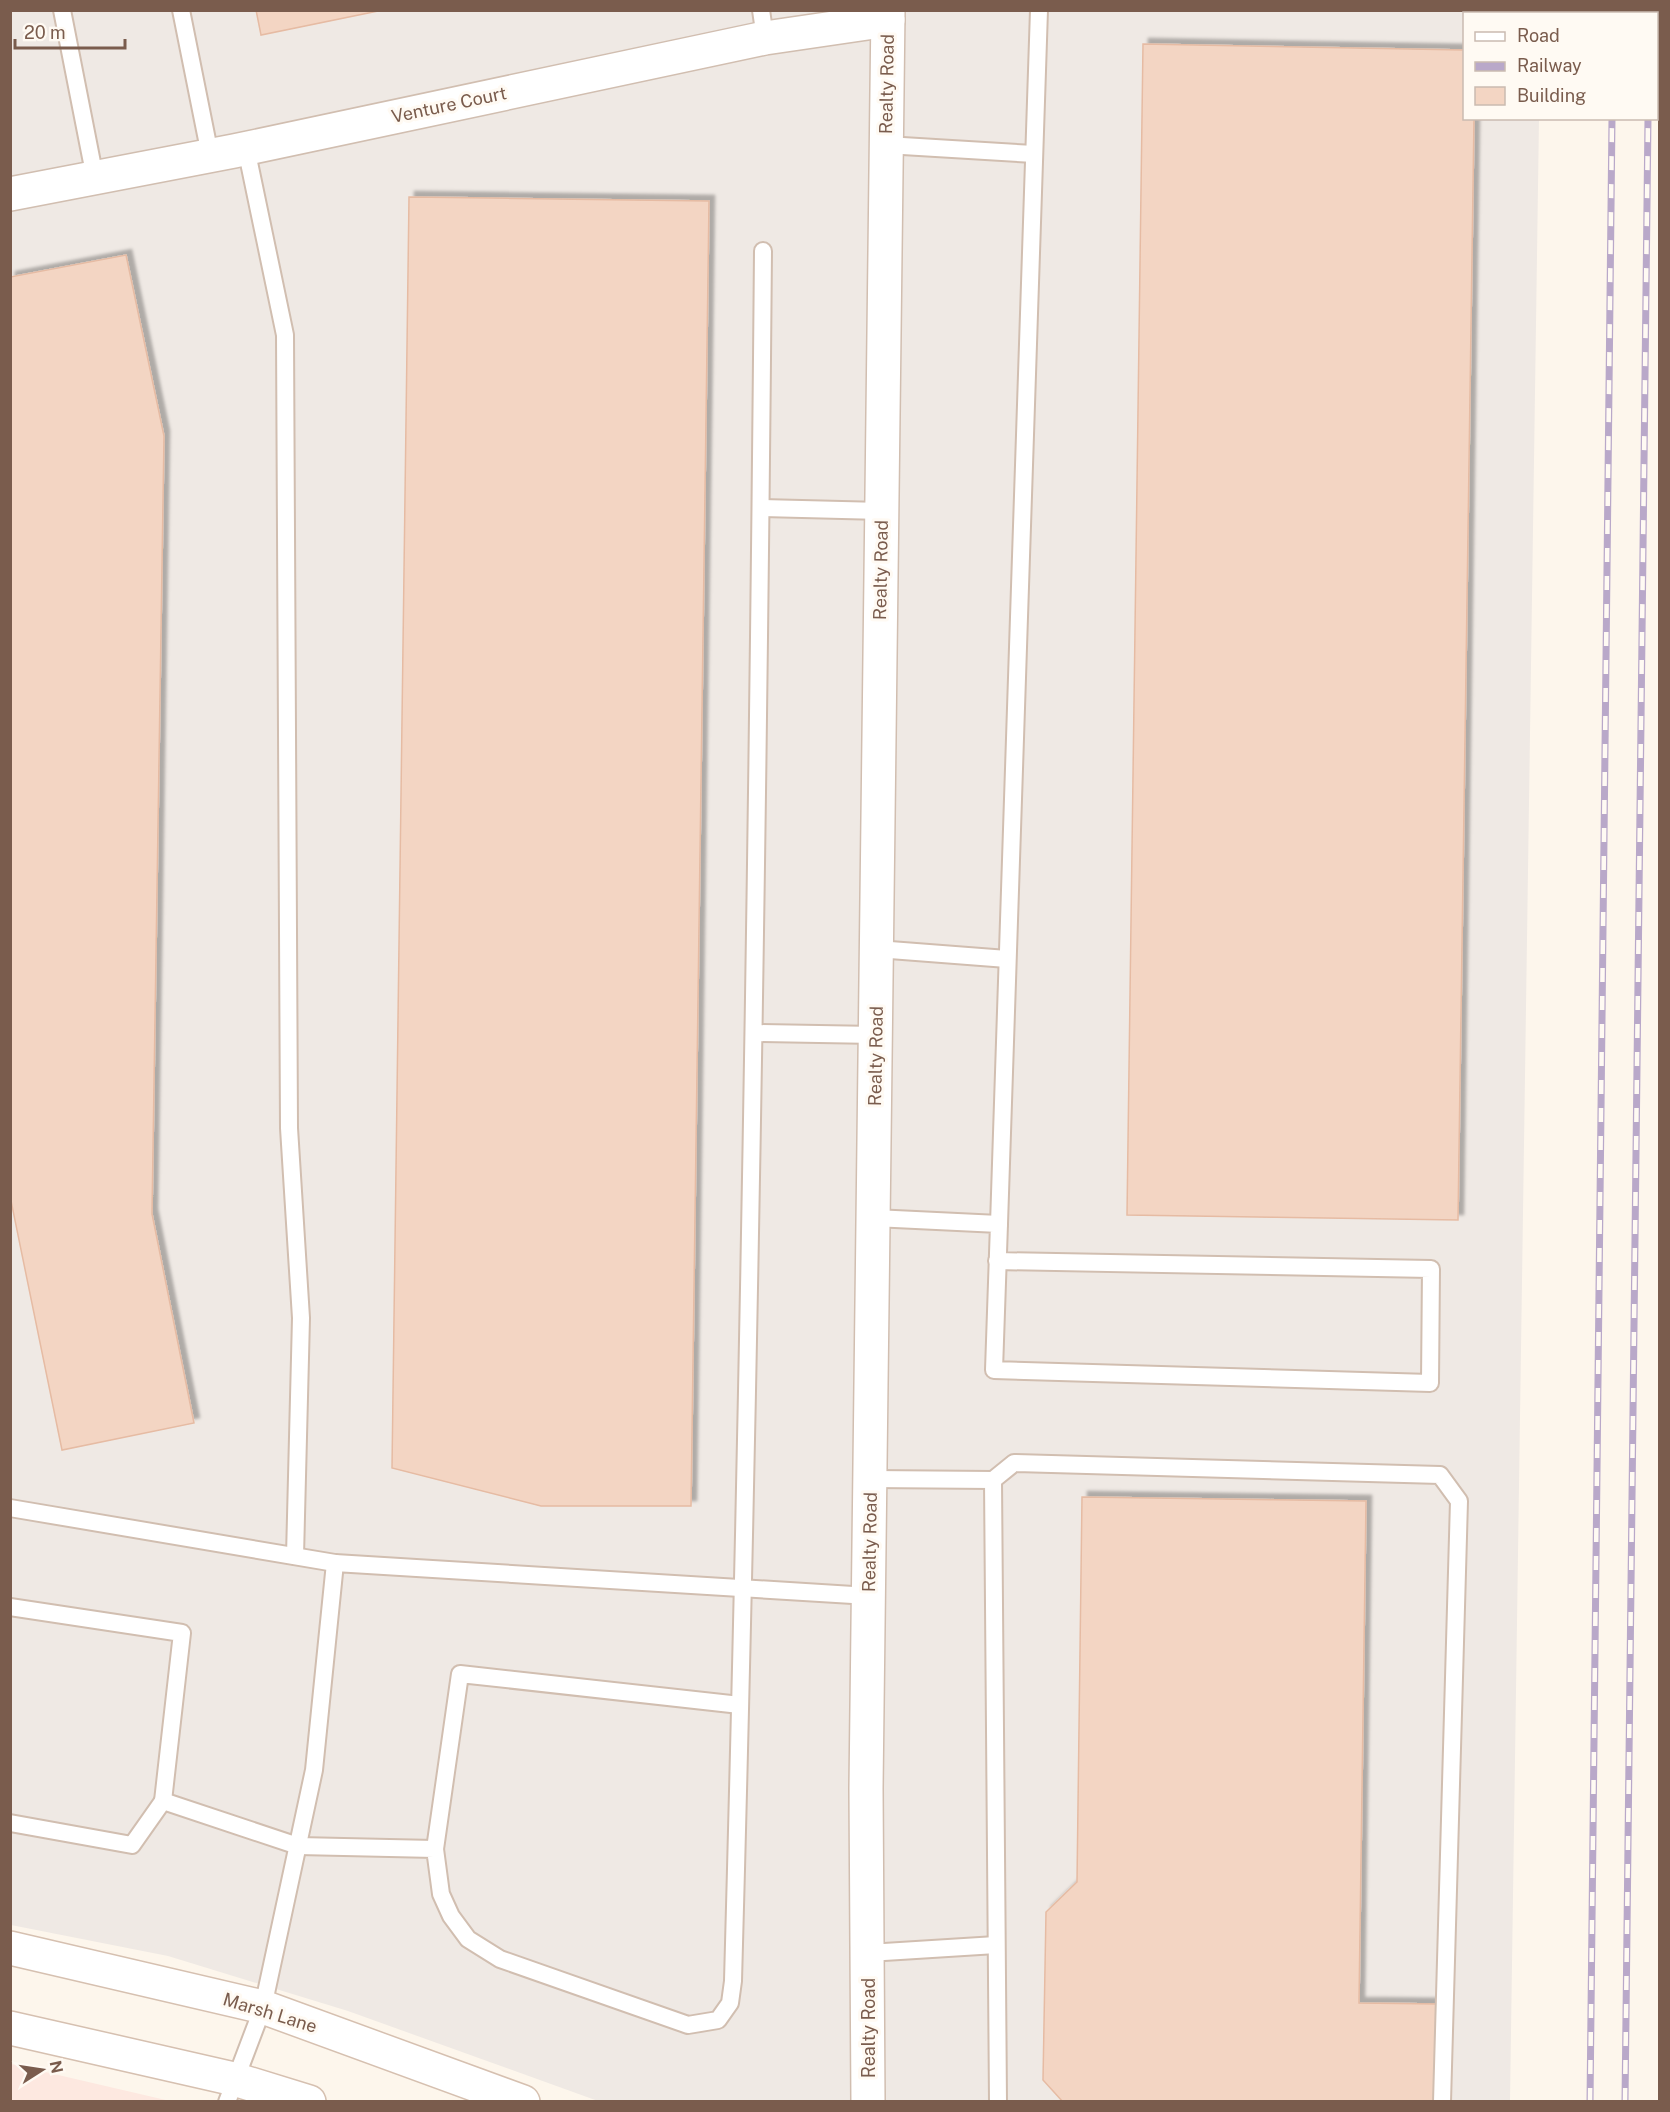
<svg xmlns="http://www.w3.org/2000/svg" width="1670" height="2112" font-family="'Public Sans',sans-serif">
	<defs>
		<filter id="shadow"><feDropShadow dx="5.5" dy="-5.5" stdDeviation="1.5" flood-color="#0004"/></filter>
	</defs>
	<rect width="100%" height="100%" fill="#fdf6ec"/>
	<!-- commercial -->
	<polygon fill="#fde8e0" points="11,2064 170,2101 11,2101"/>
	<!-- industrial -->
	<polygon fill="#efe9e4" points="10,11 1540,11 1540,14 1464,14 1464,118 1539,119 1510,2101 598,2101 348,2011 168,1956 11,1925"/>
	<!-- building -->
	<g fill="#f3d5c3" stroke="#e6bba3" stroke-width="1.5" filter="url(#shadow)">
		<polygon points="256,10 383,10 261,35"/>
		<polygon points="1143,44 1464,50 1464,118 1474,118 1458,1220 1127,1215"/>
		<polygon points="409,197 709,201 691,1506 541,1506 392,1468"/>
		<polygon points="126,255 164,436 152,1214 194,1423 62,1450 10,1196 10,277"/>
		<polygon points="1082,1497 1366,1501 1359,2003 1439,2004 1438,2102 1063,2102 1043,2080 1046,1912 1077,1882"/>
	</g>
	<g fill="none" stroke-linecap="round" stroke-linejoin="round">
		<!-- service casing -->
		<g stroke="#d1beb0" stroke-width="20">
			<g id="service">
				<polyline points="62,10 95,178"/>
				<polyline points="181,10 210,155"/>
				<polyline points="761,10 765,38"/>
				<polyline points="886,145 1034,154"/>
				<polyline points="246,148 285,335 289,1128 301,1318 295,1556"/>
				<polyline points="761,508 882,511"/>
				<polyline points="877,949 1007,959"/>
				<polyline points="755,1033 876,1035"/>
				<polyline points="874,1218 999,1224 994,1370 1430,1383 1431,1269 997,1261"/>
				<polyline points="999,1224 1039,10"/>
				<polyline points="871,1479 993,1480"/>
				<polyline points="10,1508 335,1563"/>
				<polyline points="10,1607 182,1633 163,1801"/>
				<path d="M10 1823 132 1845 163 1801 298 1846 435 1849 441 1894 451 1916 468 1939 500 1959 688 2025 718 2020 730 2003 733 1981C749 1404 758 828 763 251"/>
				<polyline points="435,1849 460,1674 740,1705"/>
				<polyline points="868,1953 996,1945"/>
				<polyline points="227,2102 263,2007 314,1770 335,1563 869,1596"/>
				<polyline points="998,2102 993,1480 1014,1463 1440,1475 1459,1501 1442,2102"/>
			</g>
		</g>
		<!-- minor casing -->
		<g stroke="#d1beb0" stroke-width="36">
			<g id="minor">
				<polyline points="10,194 234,151 765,38 888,20"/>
				<polyline points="868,2102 866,1788 888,10"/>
			</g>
		</g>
		<!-- secondary casing -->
		<g stroke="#d6c0b0" stroke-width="36">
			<g id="secondary">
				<polyline points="10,1948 263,2007 523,2102"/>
				<polyline points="10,2028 234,2079 309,2102"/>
			</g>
		</g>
		<!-- service -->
		<use href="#service" stroke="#fff" stroke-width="16"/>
		<!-- minor -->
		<use href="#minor" stroke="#fff" stroke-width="33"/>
		<!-- secondary -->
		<use href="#secondary" stroke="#fff" stroke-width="33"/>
		<!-- rail casing -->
		<g stroke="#b9a8c9" stroke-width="7">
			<g id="rail">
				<polyline points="1614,14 1614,10"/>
				<polyline points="1650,14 1650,10"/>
				<polyline points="1590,2102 1612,118"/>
				<polyline points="1625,2102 1648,118"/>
			</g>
		</g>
		<!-- rail -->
		<use href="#rail" stroke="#fffaf3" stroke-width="4.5" stroke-dasharray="14" stroke-linecap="butt"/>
	</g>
	<g text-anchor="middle" stroke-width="6" stroke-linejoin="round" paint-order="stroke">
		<!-- street labels -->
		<g font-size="18" fill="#7a5c4d" stroke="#fffaf3">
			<text transform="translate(887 84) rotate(-89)" y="6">Realty Road</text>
			<text transform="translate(449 105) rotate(-12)" y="6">Venture Court</text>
			<text transform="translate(881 570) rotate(-89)" y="6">Realty Road</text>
			<text transform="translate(876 1056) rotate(-89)" y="6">Realty Road</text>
			<text transform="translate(870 1542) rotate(-89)" y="6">Realty Road</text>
			<text transform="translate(270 2013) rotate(17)" y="6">Marsh Lane</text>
			<text transform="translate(869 2028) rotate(-90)" y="6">Realty Road</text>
		</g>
	</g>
	<!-- border -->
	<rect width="1670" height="2112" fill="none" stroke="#7a5c4d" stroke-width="24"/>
	<!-- legend -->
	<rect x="1463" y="12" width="195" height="108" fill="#fffaf3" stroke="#cabbb1" stroke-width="1.5"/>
	<rect x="1475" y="32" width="30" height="9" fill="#ffffff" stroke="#cabbb1" stroke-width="1.5"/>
	<text x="1517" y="42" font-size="18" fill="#7a5c4d">Road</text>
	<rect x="1475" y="62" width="30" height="9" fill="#b9a8c9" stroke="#cabbb1" stroke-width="1.5"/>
	<text x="1517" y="72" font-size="18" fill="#7a5c4d">Railway</text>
	<rect x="1475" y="87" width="30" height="18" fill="#f3d5c3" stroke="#cabbb1" stroke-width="1.5"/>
	<text x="1517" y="102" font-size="18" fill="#7a5c4d">Building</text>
	<!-- north arrow -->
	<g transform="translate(42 2070) rotate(78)" stroke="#fffaf3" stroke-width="4.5" paint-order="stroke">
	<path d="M0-4.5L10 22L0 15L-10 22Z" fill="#7a5c4d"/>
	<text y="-9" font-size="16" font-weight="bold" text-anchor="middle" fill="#7a5c4d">N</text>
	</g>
	<!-- scale -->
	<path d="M15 39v9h110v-9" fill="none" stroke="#7a5c4d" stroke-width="3"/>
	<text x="24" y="39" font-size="18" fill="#7a5c4d" stroke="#fffaf3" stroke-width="4.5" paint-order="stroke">20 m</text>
</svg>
